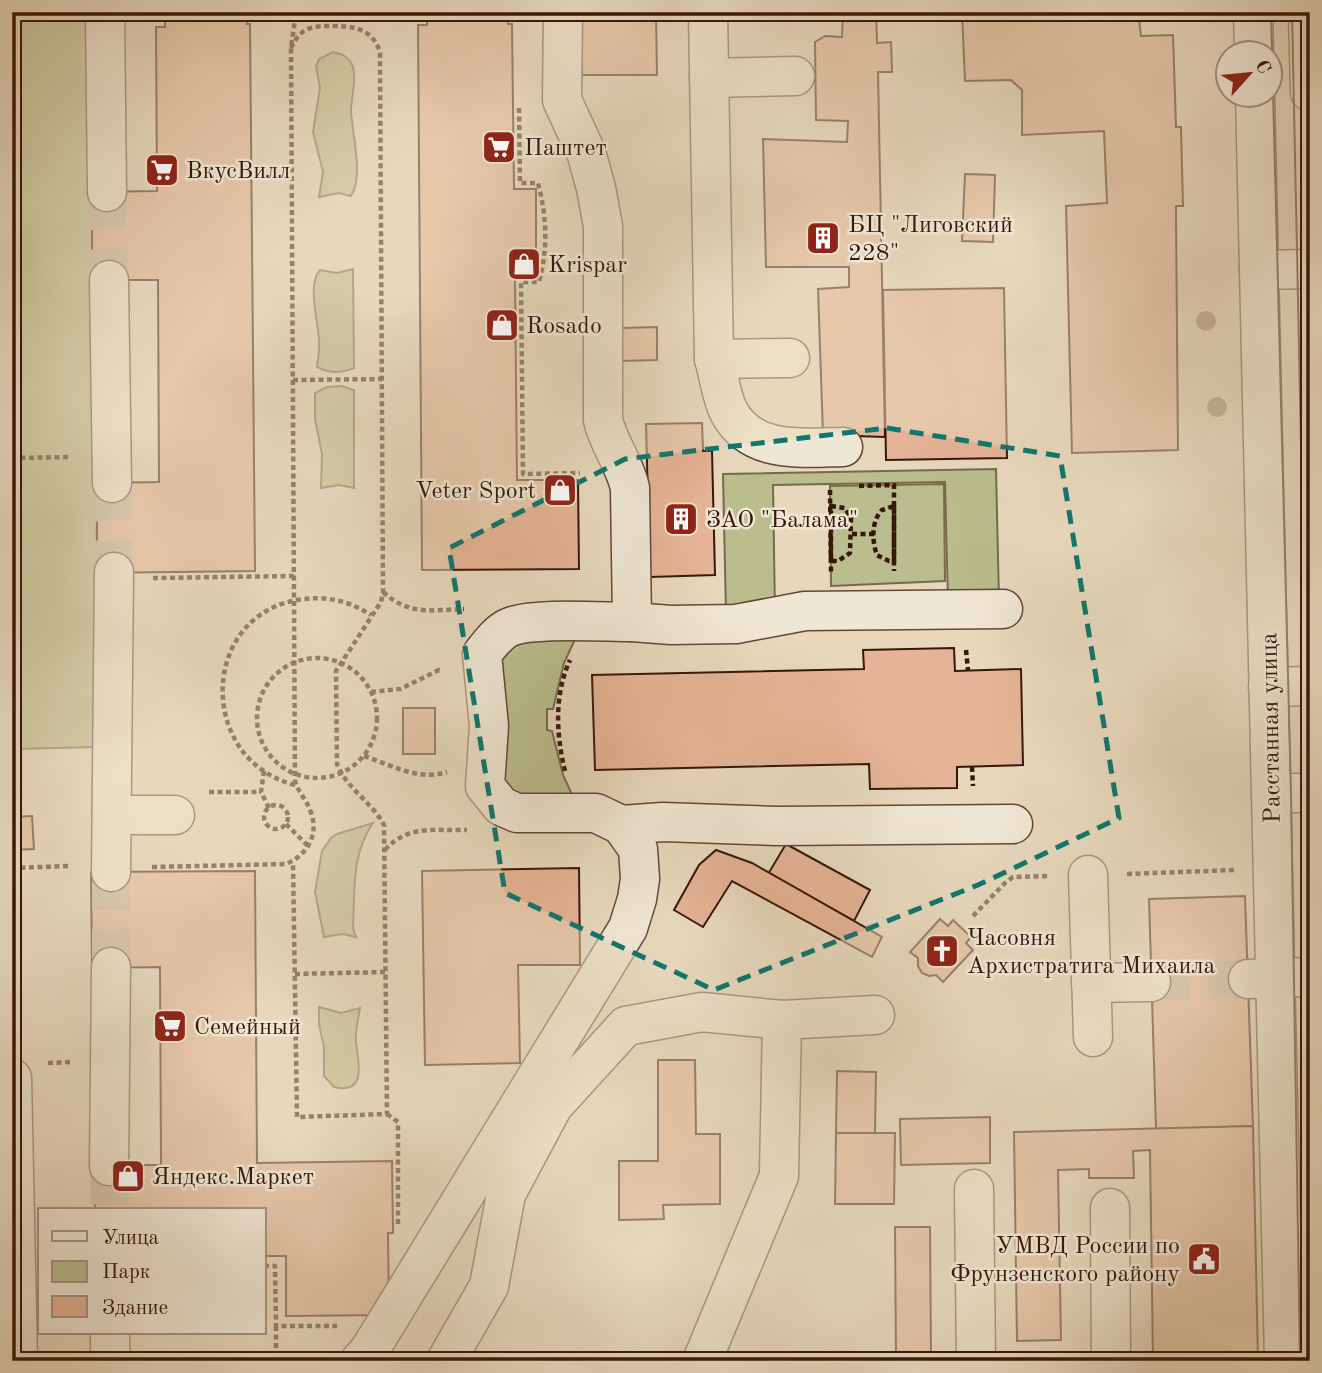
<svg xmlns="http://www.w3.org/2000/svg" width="1322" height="1373" font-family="'Old Standard TT',serif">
	<rect width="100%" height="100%" fill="#e7d8bc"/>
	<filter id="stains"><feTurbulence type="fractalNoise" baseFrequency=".00286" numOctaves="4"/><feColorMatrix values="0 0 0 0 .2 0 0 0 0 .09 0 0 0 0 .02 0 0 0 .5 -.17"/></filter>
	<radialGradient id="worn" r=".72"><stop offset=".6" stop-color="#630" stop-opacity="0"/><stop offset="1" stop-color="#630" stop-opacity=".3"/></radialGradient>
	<!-- green -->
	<g fill="#babd8d" stroke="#786a4b" stroke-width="2">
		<polygon points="12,12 88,12 97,483 95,747 12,749"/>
		<path d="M333 52C342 54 350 57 353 67 357 81 351 97 351 111 352 132 364 178 351 196L339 193 319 197 323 172 313 132 320 88 316 66 319 59Z"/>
		<path d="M353 269 354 368C341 373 331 374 317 367 318 358 320 349 319 340 318 320 307 285 320 270L337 273Z"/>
		<polygon points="341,386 354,390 354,488 339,485 321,488 322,454 315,419 315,393 327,387"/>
		<polygon points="996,469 999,601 948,602 945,482 773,485 775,614 726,614 723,474"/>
		<polygon points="944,484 945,581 831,586 830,486"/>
		<polygon points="576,637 564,663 553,709 547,709 547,730 552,731 563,775 575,801 505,794 500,648 512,639"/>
		<path d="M373 823C351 854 355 892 353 928L356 937 343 934 324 937 315 892 322 851 331 838 337 834Z"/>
		<path d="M319 1007 341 1013 360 1008C358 1019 355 1031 356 1042 358 1061 368 1095 334 1087L324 1076V1047L319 1024Z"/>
	</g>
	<!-- building -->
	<g fill="#e5b395" stroke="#371709" stroke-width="2">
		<polygon points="165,12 247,12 247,24 250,24 255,571 97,573 97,483 159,482 158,280 92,280 92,192 157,191 156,27 165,27"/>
		<polygon points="427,12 508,12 508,24 512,24 514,189 536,189 536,276 515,276 517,480 578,480 579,569 422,570 418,25 427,25"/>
		<polygon points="582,12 656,12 657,75 582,75"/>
		<polygon points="843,12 876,12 877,43 891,42 892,72 878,72 885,437 823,435 818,289 849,287 849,267 766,267 763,139 847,142 848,121 816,120 815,42 825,36 842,37"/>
		<polygon points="962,12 1138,12 1141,36 1173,35 1176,127 1181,127 1183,206 1176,206 1176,216 1178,450 1072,453 1066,206 1107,203 1104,131 1022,135 1022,90 1011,80 965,81"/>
		<polygon points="965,174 995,175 993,242 962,241"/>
		<polygon points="1004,288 1007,458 886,460 883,290"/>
		<polygon points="657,327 657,360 621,361 621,328"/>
		<polygon points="702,423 703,451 712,451 715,575 650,577 646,424"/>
		<polygon points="954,648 955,671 1021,669 1023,765 957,767 957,788 870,789 869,764 595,770 592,675 864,669 863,650"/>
		<rect x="403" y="708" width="32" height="46"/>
		<polygon points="32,816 34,849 12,850 12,817"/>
		<polygon points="786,844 870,890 854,921 768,874"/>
		<polygon points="716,850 752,863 882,937 872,957 732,881 703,927 674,910 699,865"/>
		<polygon points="579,868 580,965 518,965 520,1063 425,1065 422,871"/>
		<polygon points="255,871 257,1163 392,1161 393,1233 388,1233 389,1315 286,1316 286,1256 264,1256 264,1210 95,1210 94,1165 161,1165 160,967 92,968 91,872"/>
		<polygon points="1245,896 1253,1126 1156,1129 1149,899"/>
		<polygon points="940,919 948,926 953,920 971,937 966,943 973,950 943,982 936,975 929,976 922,973 918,966 918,958 910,952"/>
		<polygon points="658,1060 695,1060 696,1134 720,1134 720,1204 663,1205 664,1219 619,1220 619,1161 658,1161"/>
		<polygon points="837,1071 876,1072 875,1133 836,1133"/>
		<polygon points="990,1117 990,1163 901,1165 900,1119"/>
		<polygon points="1253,1126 1258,1361 1153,1361 1150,1150 1133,1151 1134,1178 1089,1178 1089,1169 1058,1170 1061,1340 1017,1341 1014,1132"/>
		<polygon points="836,1133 895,1133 894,1204 835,1204"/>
		<polygon points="895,1227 930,1227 931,1361 896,1361"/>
	</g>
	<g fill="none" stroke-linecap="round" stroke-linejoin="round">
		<!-- minor-tunnel -->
		<g stroke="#c4b198" stroke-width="38" stroke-dasharray="38 19" stroke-linecap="butt">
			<polyline points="107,192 109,280"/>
			<polyline points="112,483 114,572"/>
			<polyline points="111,872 111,967"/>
			<polyline points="1151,982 1248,979"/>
			<polyline points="109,1166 110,1210"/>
		</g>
		<!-- minor casing -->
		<g stroke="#634736" stroke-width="41">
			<g id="minor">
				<polyline points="105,12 107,192"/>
				<path d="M708 12 714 359C719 375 721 397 729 412 751 454 802 448 843 447"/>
				<polyline points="1253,12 1254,52"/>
				<polyline points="1308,12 1310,92"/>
				<polyline points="709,78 795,76"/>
				<polyline points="1255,94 1284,1361"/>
				<polyline points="1259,270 1310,269"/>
				<polyline points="109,280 112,483"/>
				<polyline points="714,359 790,358"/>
				<polyline points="632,622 671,625 736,624 805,611 1003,609"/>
				<polyline points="1268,687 1310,686"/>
				<polyline points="1271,793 1310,793"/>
				<polyline points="112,815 175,815"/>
				<polyline points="621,825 663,822 777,826 1013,824"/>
				<polyline points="111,872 114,572"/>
				<polyline points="1088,875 1093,1037"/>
				<polyline points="1248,979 1310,977"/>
				<polyline points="1091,983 1151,982"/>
				<polyline points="12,1078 18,1361"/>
				<polyline points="109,1166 111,967"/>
				<polyline points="974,1189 976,1361"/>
				<polyline points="1110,1208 1111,1361"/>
				<polyline points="110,1333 110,1349 113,1361"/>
				<path d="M360 1361 369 1351 628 928 637 899 640 879 638 849 621 825 596 813H517L501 806 485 786 489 726 482 654C489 645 498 632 510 627 533 617 603 622 632 622L630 488C625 464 609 445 603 420V226L596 188 586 152 562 100 563 12"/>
				<polyline points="446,1361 489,1286 506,1194 553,1106 626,1026 702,1012 782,1020 875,1015"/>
				<polyline points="702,1361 779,1176 782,1020"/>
			</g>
		</g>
		<!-- path -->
		<g stroke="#371709" stroke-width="4.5" stroke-dasharray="5 3.5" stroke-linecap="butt">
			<path d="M291 48C294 42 298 35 304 31 312 26 322 26 331 26 353 26 372 28 380 52L383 592 381 602 336 671 337 764C346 788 372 802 384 825L387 1114 297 1117 293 862"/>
			<path d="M519 108 520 183H538C547 217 548 249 539 282H521L523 474 580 473"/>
			<polyline points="293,380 382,379"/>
			<polyline points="12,458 71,457"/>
			<polyline points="859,486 894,485 894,571"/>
			<polyline points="830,490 831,572"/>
			<polygon points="831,506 845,508 851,518 850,553 838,561 831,561"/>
			<path d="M894 506V561H889L877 555C872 542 871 521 882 510Z"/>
			<polyline points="852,534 874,534"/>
			<polyline points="153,578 294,576"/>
			<path d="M383 592C410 616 431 610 464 609"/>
			<polyline points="966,650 968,670"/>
			<circle cx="317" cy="718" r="60"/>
			<polyline points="371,692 400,689 439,670 441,671"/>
			<path d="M364 756C392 765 417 781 447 772"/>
			<polyline points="972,767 973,786"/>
			<polyline points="264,771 261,792 269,808"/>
			<path d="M565 771C556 734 554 695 570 660"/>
			<path d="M295 785C194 759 200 609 305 599 329 596 351 602 371 615"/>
			<polyline points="209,792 261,792"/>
			<circle cx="276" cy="817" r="12"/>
			<polyline points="286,824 308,846"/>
			<path d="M385 850C408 824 435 831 467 830"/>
			<path d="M152 867 286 864C308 855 320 833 310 810 306 799 298 792 295 781L291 48 296 12"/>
			<polyline points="12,868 70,866"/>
			<polyline points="1127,874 1234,870"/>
			<polyline points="973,916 1005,883 1013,877 1048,876"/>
			<polyline points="295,974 385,972"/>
			<polyline points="48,1063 71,1062"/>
			<polyline points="387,1114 398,1122 398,1224"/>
			<polyline points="264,1266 275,1266 276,1326 337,1326"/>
			<polyline points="276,1326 276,1361"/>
		</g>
		<!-- minor -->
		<use href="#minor" stroke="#efe6d3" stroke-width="38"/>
		<!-- tram -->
		<g stroke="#371709" stroke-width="2">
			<polyline points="1271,12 1291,793 1300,1361"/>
			<polyline points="1292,12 1310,875"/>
		</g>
	</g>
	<!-- trees -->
	<g fill="#9c8970">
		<circle cx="1206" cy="321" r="10"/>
		<circle cx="1217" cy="407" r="10"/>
	</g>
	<!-- marked area -->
	<path d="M0 0H1322V1373H0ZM887 428 1060 456 1119 818 978 885 714 990 505 893 449 548 625 459Z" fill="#e7d8bc" fill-opacity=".55" fill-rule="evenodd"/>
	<path fill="none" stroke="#0f766e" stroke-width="5" stroke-dasharray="14 9" stroke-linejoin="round" d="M887 428 1060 456 1119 818 978 885 714 990 505 893 449 548 625 459Z"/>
	<!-- icons -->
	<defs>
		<g id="supermarket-square" transform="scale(1.75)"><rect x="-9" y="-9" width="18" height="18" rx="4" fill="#8f2418" stroke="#efe6d3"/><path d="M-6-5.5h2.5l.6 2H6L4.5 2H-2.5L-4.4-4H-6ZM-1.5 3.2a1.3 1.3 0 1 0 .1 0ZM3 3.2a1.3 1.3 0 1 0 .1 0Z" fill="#fff"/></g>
		<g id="building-square" transform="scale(1.75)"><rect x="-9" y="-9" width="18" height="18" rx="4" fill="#8f2418" stroke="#efe6d3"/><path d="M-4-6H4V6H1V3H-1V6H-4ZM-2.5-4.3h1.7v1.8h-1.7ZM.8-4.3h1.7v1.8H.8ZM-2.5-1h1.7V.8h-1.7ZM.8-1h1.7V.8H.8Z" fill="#fff"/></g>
		<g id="shop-square" transform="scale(1.75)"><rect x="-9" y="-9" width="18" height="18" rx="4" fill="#8f2418" stroke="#efe6d3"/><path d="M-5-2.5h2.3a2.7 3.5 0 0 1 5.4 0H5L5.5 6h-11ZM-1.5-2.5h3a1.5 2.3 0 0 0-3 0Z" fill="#fff"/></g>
		<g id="church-square" transform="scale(1.75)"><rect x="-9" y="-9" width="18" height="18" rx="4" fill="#8f2418" stroke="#efe6d3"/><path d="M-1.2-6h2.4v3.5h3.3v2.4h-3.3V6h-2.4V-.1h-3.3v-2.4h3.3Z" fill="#fff"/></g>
		<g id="civic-square" transform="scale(1.75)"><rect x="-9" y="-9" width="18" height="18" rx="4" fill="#8f2418" stroke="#efe6d3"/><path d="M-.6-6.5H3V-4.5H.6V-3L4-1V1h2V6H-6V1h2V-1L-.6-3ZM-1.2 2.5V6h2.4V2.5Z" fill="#fff"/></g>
	</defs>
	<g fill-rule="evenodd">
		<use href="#supermarket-square" x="499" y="147"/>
		<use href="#supermarket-square" x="162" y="170"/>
		<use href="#building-square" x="823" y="238"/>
		<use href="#shop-square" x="524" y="264"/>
		<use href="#shop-square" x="502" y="325"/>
		<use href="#shop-square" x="560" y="490"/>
		<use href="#building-square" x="681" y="519"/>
		<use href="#church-square" x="942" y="951"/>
		<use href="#supermarket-square" x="170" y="1026"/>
		<use href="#shop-square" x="128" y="1176"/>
		<use href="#civic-square" x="1204" y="1259"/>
	</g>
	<g text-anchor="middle" stroke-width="5" stroke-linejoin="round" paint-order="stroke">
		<!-- poi labels -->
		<g font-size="24" fill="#371709" stroke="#efe6d3" text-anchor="start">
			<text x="524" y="155">Паштет</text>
			<text x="186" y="178">ВкусВилл</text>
			<text x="848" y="232">БЦ "Лиговский<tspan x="848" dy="28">228"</tspan></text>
			<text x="548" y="272">Krispar</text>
			<text x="526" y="333">Rosado</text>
			<text x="536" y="498" text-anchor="end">Veter Sport</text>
			<text x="706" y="527">ЗАО "Балама"</text>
			<text x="967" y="945">Часовня<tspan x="967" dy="28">Архистратига Михаила</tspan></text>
			<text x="194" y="1034">Семейный</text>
			<text x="152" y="1184">Яндекс.Маркет</text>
			<text x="1180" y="1253" text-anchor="end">УМВД России по<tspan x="1180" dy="28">Фрунзенского району</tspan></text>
		</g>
		<!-- street labels -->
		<g font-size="24" fill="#371709" stroke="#efe6d3">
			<text transform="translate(1270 728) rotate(-91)" y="8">Расстанная улица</text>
		</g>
	</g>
	<!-- margin -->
	<rect width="1322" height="1373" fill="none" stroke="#e7d8bc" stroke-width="42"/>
	<rect x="14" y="14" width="1294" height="1345" fill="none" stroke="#371709" stroke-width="3.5"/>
	<rect x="21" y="21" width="1280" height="1331" fill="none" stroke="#371709" stroke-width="2"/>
	<!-- legend -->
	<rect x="38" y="1208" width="228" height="126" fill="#efe6d3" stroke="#a59382" stroke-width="2"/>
	<rect x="52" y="1231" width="35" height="10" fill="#efe6d3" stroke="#a59382" stroke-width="2"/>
	<text x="102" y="1244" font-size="21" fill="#371709">Улица</text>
	<rect x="52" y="1261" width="35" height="21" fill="#babd8d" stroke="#a59382" stroke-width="2"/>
	<text x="102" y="1278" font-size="21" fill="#371709">Парк</text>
	<rect x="52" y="1296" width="35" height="21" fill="#e5b395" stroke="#a59382" stroke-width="2"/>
	<text x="102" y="1314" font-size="21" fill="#371709">Здание</text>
	<!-- north arrow -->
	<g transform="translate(1249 74) rotate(63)"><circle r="33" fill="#efe6d3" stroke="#a59382" stroke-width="2"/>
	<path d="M0-5L12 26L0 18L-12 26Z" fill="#8f2418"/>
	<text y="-10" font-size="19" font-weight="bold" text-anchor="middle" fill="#371709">С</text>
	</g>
	<rect width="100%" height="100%" filter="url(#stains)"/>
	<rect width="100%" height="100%" fill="url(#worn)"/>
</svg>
